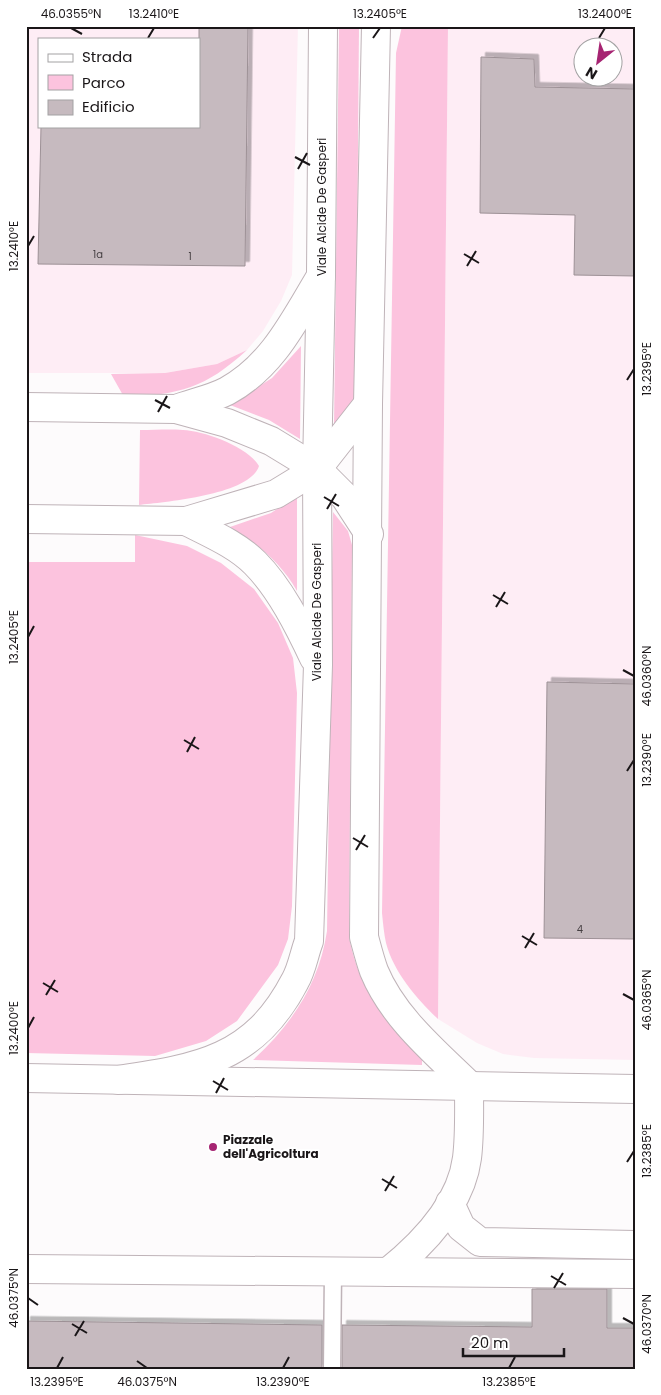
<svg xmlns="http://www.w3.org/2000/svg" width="661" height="1395" font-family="Poppins,sans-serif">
	<defs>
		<filter id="shadow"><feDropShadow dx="4.5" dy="-4.5" stdDeviation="0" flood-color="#0004"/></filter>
	</defs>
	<rect width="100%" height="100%" fill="#fdfbfc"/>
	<!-- built -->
	<g fill="#feedf5" fill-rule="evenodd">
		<path d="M26 26H298L292 275 281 301 263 331 247 350 217 364 165 373H26ZM39 39H199V126H39Z"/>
		<path d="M448 26H635V1060L534 1058 503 1054 477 1043 438 1019ZM584 48H614V78H584Z"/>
	</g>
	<!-- green -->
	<g fill="#fcc3de">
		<polygon points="339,26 359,26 356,391 354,400 334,425"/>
		<path d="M402 26H448L438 1019C417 999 394 973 386 943 384 934 383 923 382 913L396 53Z"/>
		<polygon points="301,346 300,439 269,420 230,405 272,378"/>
		<path d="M247 350C204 389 181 394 124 397L111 374 165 373 217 364Z"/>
		<path d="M140 430C155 430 169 429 183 430 205 431 248 447 259 466 250 495 166 502 139 505Z"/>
		<path d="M297 496V591C281 563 257 543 230 527L271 513Z"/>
		<path d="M333 512 348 531 352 545 349 937C360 992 383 1019 422 1057V1065L253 1060C292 1024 319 984 327 931Z"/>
		<polygon points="135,535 187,546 221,563 254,589 278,623 293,658 297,693 292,906 288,939 278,965 237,1021 206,1041 155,1056 26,1053 26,562 135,562"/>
	</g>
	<!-- building -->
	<g fill="#c6babf" stroke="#9d9196" filter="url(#shadow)">
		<polygon points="199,26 248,26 245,266 38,264 41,126 199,126"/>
		<polygon points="481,57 534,59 535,87 635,89 635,276 574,275 575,215 480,213"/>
		<polygon points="547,682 635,684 635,939 544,938"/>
		<polygon points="532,1289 607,1289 607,1328 635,1328 635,1369 342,1369 342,1325 532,1327"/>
		<polygon points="26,1321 322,1325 322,1369 26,1369"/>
	</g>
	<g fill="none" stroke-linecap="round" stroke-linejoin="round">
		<!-- lane casing -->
		<g stroke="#bfb3b8" stroke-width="19">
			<polyline id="lane" points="332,1369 333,1271"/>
		</g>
		<!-- street casing -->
		<g stroke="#bfb3b8" stroke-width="30">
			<g id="street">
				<path d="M376 26 368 404 364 937C367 948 370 960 374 971 393 1017 434 1051 469 1085"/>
				<polyline points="26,407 176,409 227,423 271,441 317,469 345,497 369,534"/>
				<path d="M176 409C192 403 212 399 227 391 273 366 295 319 321 276"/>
				<polyline points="26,519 186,521 276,494 317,469 368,404"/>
				<path d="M186 521C209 533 236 544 255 563 280 588 299 626 314 658"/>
				<polyline points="26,1078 635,1089"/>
				<path d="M118 1080C198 1068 254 1060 295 981 302 969 304 954 309 941L318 665 317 469 321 274 323 26"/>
				<polyline points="450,1203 461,1227 480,1242 635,1245"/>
				<polyline points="26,1269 635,1274"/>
				<path d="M388 1272C423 1244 461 1205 467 1158 470 1134 469 1109 469 1085"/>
			</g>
		</g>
		<!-- lane -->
		<use href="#lane" stroke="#fff" stroke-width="16"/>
		<!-- street -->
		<use href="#street" stroke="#fff" stroke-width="28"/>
	</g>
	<!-- ticks -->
	<path fill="none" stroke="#1a1618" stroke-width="2" d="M71 28 82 34M148 38 154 28M373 38 380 28M599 38 605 28M295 157 310 165M298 169 307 153M28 246 34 236M464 254 479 263M467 266 476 251M627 380 634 369M155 400 170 408M158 412 167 396M324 497 339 506M327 509 336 494M493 595 508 604M496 607 505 592M28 637 34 626M623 670 634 676M184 740 199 749M187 752 195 737M627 771 634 760M353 838 368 847M356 850 365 835M522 936 537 945M525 948 534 933M43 983 58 992M623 994 634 1000M46 995 55 980M28 1028 34 1017M213 1081 228 1090M216 1093 224 1078M627 1162 634 1151M382 1179 397 1188M385 1191 394 1176M551 1276 566 1285M554 1288 563 1273M28 1298 38 1305M623 1318 634 1324M72 1324 87 1333M75 1336 84 1321M137 1361 147 1368M57 1368 63 1357M283 1368 289 1357M509 1368 515 1357"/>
	<!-- markers -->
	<circle fill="#a62472" stroke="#fff" stroke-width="2" cx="213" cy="1147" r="5"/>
	<g text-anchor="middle" stroke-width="4" stroke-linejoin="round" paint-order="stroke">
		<!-- number labels -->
		<g font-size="10" fill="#453f42">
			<text x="98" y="258">1a</text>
			<text x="190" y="260">1</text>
			<text x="580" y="933">4</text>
		</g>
		<!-- street labels -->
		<g font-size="12" fill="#1a1618" stroke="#fff">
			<text transform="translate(322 207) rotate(-90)" y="4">Viale Alcide De Gasperi</text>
			<text transform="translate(317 612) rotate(-90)" y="4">Viale Alcide De Gasperi</text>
		</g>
		<!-- poi labels -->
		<g font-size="12" font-weight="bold" fill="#1a1618" stroke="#fff" text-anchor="start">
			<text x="223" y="1144">Piazzale<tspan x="223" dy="14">dell'Agricoltura</tspan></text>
		</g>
	</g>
	<!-- border -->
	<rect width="661" height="1395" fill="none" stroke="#ffffff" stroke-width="55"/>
	<!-- legend -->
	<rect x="38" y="38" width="162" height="90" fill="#ffffff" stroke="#a3a2a3"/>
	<rect x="48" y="54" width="25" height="8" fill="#ffffff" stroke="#a3a2a3"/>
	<text x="82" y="62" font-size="15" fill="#1a1618">Strada</text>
	<rect x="48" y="75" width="25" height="15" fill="#fcc3de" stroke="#a3a2a3"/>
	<text x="82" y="88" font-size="15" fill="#1a1618">Parco</text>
	<rect x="48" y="100" width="25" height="15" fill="#c6babf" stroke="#a3a2a3"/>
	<text x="82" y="112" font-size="15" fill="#1a1618">Edificio</text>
	<!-- north arrow -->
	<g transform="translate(598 62) rotate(210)"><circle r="24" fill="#ffffff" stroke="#a3a2a3"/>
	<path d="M0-4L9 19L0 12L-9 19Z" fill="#a62472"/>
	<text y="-8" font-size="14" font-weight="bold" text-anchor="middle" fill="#1a1618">N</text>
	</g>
	<!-- scale -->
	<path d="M463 1348v8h101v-8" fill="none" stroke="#1a1618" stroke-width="2.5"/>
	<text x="471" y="1348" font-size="15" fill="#1a1618" stroke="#ffffff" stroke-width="4" paint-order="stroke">20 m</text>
	<rect x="28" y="28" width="606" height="1340" fill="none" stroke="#1a1618" stroke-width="2"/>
	<g font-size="12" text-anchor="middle" fill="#1a1618">
		<text x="71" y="18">46.0355°N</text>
		<text x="154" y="18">13.2410°E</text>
		<text x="380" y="18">13.2405°E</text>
		<text x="605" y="18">13.2400°E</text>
		<text transform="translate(14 246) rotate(-90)" y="4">13.2410°E</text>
		<text transform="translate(647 369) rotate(-90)" y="4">13.2395°E</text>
		<text transform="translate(14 637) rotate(-90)" y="4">13.2405°E</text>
		<text transform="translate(647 676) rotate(-90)" y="4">46.0360°N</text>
		<text transform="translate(647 760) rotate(-90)" y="4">13.2390°E</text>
		<text transform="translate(647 1000) rotate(-90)" y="4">46.0365°N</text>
		<text transform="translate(14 1028) rotate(-90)" y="4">13.2400°E</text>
		<text transform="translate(647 1151) rotate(-90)" y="4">13.2385°E</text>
		<text transform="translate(14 1298) rotate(-90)" y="4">46.0375°N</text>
		<text transform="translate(647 1324) rotate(-90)" y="4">46.0370°N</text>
		<text x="57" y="1386">13.2395°E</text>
		<text x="147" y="1386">46.0375°N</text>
		<text x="283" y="1386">13.2390°E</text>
		<text x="509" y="1386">13.2385°E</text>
	</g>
</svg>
